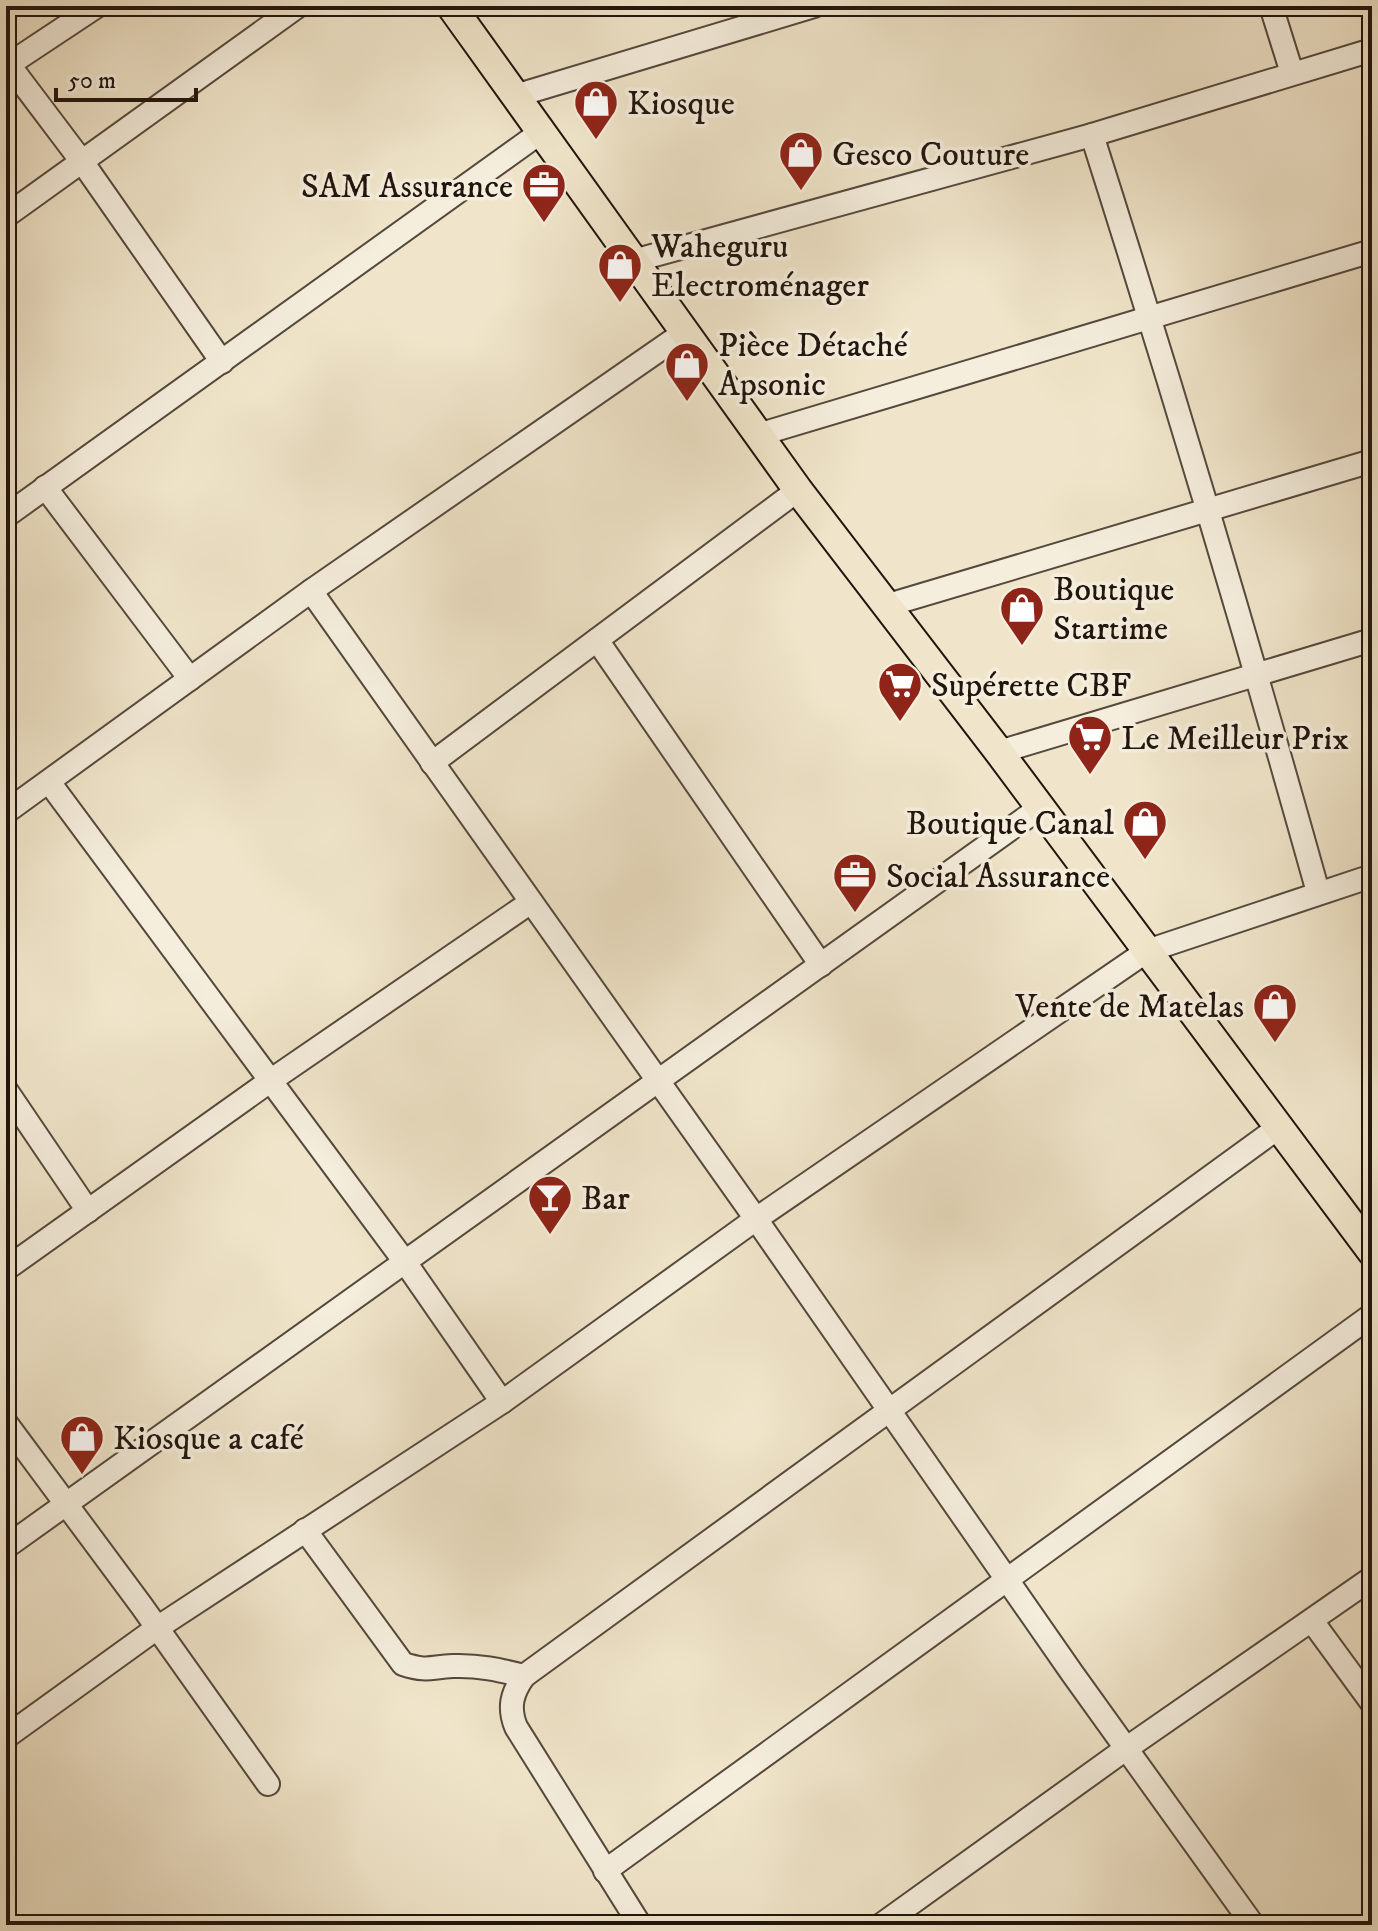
<svg xmlns="http://www.w3.org/2000/svg" width="1378" height="1931" font-family="'IM FELL DW Pica',serif">
	<rect width="100%" height="100%" fill="#f0e5ca"/>
	<filter id="stains"><feTurbulence type="fractalNoise" baseFrequency=".0025" numOctaves="4"/><feColorMatrix values="0 0 0 0 .2 0 0 0 0 .09 0 0 0 0 .02 0 0 0 .5 -.17"/></filter>
	<radialGradient id="worn" r=".72"><stop offset=".6" stop-color="#630" stop-opacity="0"/><stop offset="1" stop-color="#630" stop-opacity=".3"/></radialGradient>
	<g fill="none" stroke-linecap="round" stroke-linejoin="round">
		<!-- minor casing -->
		<g stroke="#55493d" stroke-width="26">
			<g id="minor">
				<polyline points="1271,6 1292,73"/>
				<polyline points="6,61 83,163 222,362"/>
				<polyline points="8,65 97,6"/>
				<polyline points="515,96 814,6"/>
				<path d="M1092 135C1172 386 1247 638 1318 892"/>
				<polyline points="6,216 298,6"/>
				<polyline points="633,261 1092,135 1372,50"/>
				<polyline points="758,435 1372,251"/>
				<polyline points="45,487 190,679"/>
				<polyline points="6,516 541,132"/>
				<polyline points="311,591 756,1219 1072,1673 1253,1925"/>
				<polyline points="885,606 1372,461"/>
				<polyline points="597,640 821,965"/>
				<polyline points="999,752 1372,640"/>
				<polyline points="432,763 798,490"/>
				<polyline points="49,782 405,1262 502,1402"/>
				<polyline points="6,812 311,591 685,332"/>
				<polyline points="6,1090 88,1211"/>
				<polyline points="6,1269 270,1081 531,902"/>
				<polyline points="6,1423 141,1605 268,1784"/>
				<path d="M305 1530 403 1664C428 1672 430 1667 453 1666 478 1665 500 1670 524 1676"/>
				<polyline points="6,1547 1041,807"/>
				<polyline points="1312,1621 1372,1703"/>
				<polyline points="6,1737 157,1628 502,1402 756,1219 1147,951 1372,876"/>
				<polyline points="605,1871 1372,1315"/>
				<path d="M640 1925 516 1727C508 1707 512 1693 524 1676L1279 1127"/>
				<polyline points="881,1925 1127,1748 1372,1578"/>
			</g>
		</g>
		<!-- major casing -->
		<g stroke="#21150e" stroke-width="32">
			<polyline id="major" points="451,6 798,490 999,752 1372,1252"/>
		</g>
		<!-- minor -->
		<use href="#minor" stroke="#f5eedd" stroke-width="22"/>
		<!-- major -->
		<use href="#major" stroke="#f0e5ca" stroke-width="28"/>
	</g>
	<!-- icons -->
	<defs>
		<g id="shop-pin" transform="scale(2.3)"><path d="M0 17L-7.5 6A9.5 9.5 0 1 1 7.5 6Z" fill="#8f2418" stroke="#f5eedd"/><path d="M-5-2.5h2.3a2.7 3.5 0 0 1 5.4 0H5L5.5 6h-11ZM-1.5-2.5h3a1.5 2.3 0 0 0-3 0Z" fill="#fff"/></g>
		<g id="office-pin" transform="scale(2.3)"><path d="M0 17L-7.5 6A9.5 9.5 0 1 1 7.5 6Z" fill="#8f2418" stroke="#f5eedd"/><path d="M-6-3h4V-5.5h4V-3h4V5H-6ZM-1-4.5V-3h2v-1.5ZM-6 0V1H6V0Z" fill="#fff"/></g>
		<g id="supermarket-pin" transform="scale(2.3)"><path d="M0 17L-7.5 6A9.5 9.5 0 1 1 7.5 6Z" fill="#8f2418" stroke="#f5eedd"/><path d="M-6-5.5h2.5l.6 2H6L4.5 2H-2.5L-4.4-4H-6ZM-1.5 3.2a1.3 1.3 0 1 0 .1 0ZM3 3.2a1.3 1.3 0 1 0 .1 0Z" fill="#fff"/></g>
		<g id="bar-pin" transform="scale(2.3)"><path d="M0 17L-7.5 6A9.5 9.5 0 1 1 7.5 6Z" fill="#8f2418" stroke="#f5eedd"/><path d="M-6-5H6L.8 .8V4.5H3.5V6h-7V4.5H-.8V.8Z" fill="#fff"/></g>
	</defs>
	<g fill-rule="evenodd">
		<use href="#shop-pin" x="596" y="102"/>
		<use href="#shop-pin" x="801" y="153"/>
		<use href="#office-pin" x="544" y="185"/>
		<use href="#shop-pin" x="620" y="265"/>
		<use href="#shop-pin" x="687" y="364"/>
		<use href="#shop-pin" x="1022" y="608"/>
		<use href="#supermarket-pin" x="900" y="684"/>
		<use href="#supermarket-pin" x="1090" y="737"/>
		<use href="#shop-pin" x="1145" y="822"/>
		<use href="#office-pin" x="855" y="875"/>
		<use href="#shop-pin" x="1275" y="1005"/>
		<use href="#bar-pin" x="550" y="1197"/>
		<use href="#shop-pin" x="82" y="1437"/>
	</g>
	<g text-anchor="middle" stroke-width="7" stroke-linejoin="round" paint-order="stroke">
		<!-- poi labels -->
		<g font-size="34" fill="#21150e" stroke="#f5eedd" text-anchor="start">
			<text x="627" y="114">Kiosque</text>
			<text x="832" y="165">Gesco Couture</text>
			<text x="513" y="197" text-anchor="end">SAM Assurance</text>
			<text x="651" y="257">Waheguru<tspan x="651" dy="39">Electroménager</tspan></text>
			<text x="718" y="356">Pièce Détaché<tspan x="718" dy="39">Apsonic</tspan></text>
			<text x="1053" y="600">Boutique<tspan x="1053" dy="39">Startime</tspan></text>
			<text x="931" y="696">Supérette CBF</text>
			<text x="1121" y="749">Le Meilleur Prix</text>
			<text x="1114" y="834" text-anchor="end">Boutique Canal</text>
			<text x="886" y="887">Social Assurance</text>
			<text x="1244" y="1017" text-anchor="end">Vente de Matelas</text>
			<text x="581" y="1209">Bar</text>
			<text x="113" y="1449">Kiosque a café</text>
		</g>
	</g>
	<!-- margin -->
	<rect width="1378" height="1931" fill="none" stroke="#f0e5ca" stroke-width="32"/>
	<rect x="8" y="8" width="1362" height="1915" fill="none" stroke="#21150e" stroke-width="4"/>
	<rect x="16" y="16" width="1346" height="1899" fill="none" stroke="#21150e" stroke-width="2"/>
	<!-- scale -->
	<path d="M56 88v12h140v-12" fill="none" stroke="#21150e" stroke-width="4"/>
	<text x="68" y="88" font-size="24" fill="#21150e" stroke="#f5eedd" stroke-width="6" paint-order="stroke">50 m</text>
	<rect width="100%" height="100%" filter="url(#stains)"/>
	<rect width="100%" height="100%" fill="url(#worn)"/>
</svg>
